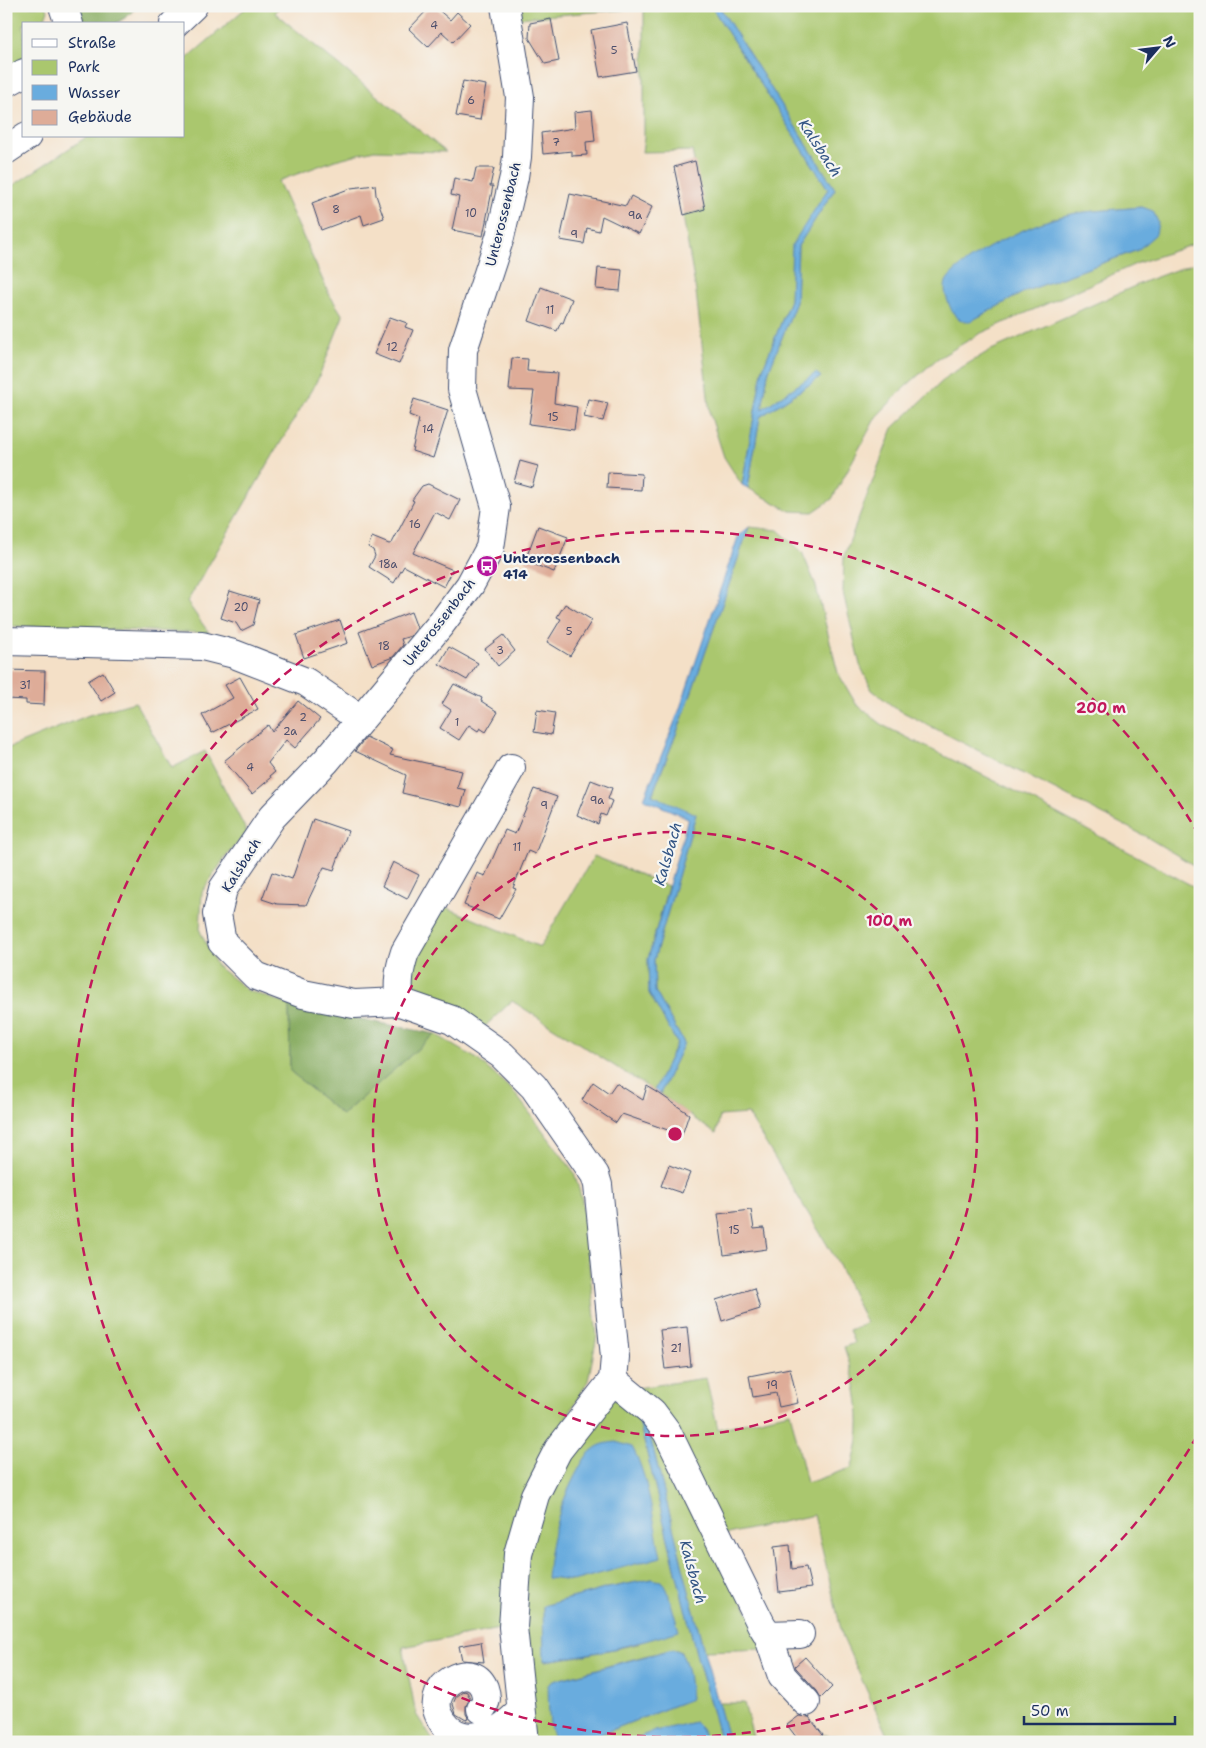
<svg xmlns="http://www.w3.org/2000/svg" width="1206" height="1748" font-family="'Shantell Sans',sans-serif">
	<rect width="100%" height="100%" fill="#f6f6f2"/>
	<filter id="ink" filterUnits="userSpaceOnUse"><feTurbulence type="fractalNoise" baseFrequency=".02" numOctaves="2"/><feDisplacementMap in="SourceGraphic" scale="10" xChannelSelector="R" yChannelSelector="G"/><feConvolveMatrix kernelMatrix="1 2 1 2 8 2 1 2 1" color-interpolation-filters="sRGB"/></filter>
	<filter id="wash" filterUnits="userSpaceOnUse"><feTurbulence type="fractalNoise" baseFrequency=".0096" numOctaves="4" result="noise"/><feDisplacementMap in="SourceGraphic" scale="20" xChannelSelector="R" yChannelSelector="G"/><feGaussianBlur stdDeviation="1.12" result="paint"/><feColorMatrix in="noise" values="0 0 0 0 0 0 0 0 0 0 0 0 0 0 0 0 0 1.4 0 .05"/><feComposite in="paint" operator="in"/></filter>
	<g filter="url(#wash)">
		<rect width="100%" height="100%" fill="#f4e0c7"/>
		<!-- green -->
		<g fill="#aac76e" stroke="#627b66" fill-rule="evenodd">
			<polygon points="11,6 45,6 48,10 43,24 24,24 24,67 6,78 6,14"/>
			<polygon points="248,6 280,6 275,13 446,152 374,150 335,160 278,181 329,294 343,316 319,377 187,602 209,633 6,626 6,190 88,136 184,136 184,61"/>
			<polygon points="521,6 711,6 828,189 793,245 790,300 762,371 742,485 724,457 710,414 696,292 683,216 704,210 692,151 642,152 644,138 644,8 519,18"/>
			<path d="M719 6H1200V242L1138 263 979 334 937 359 905 387 876 417 832 499 813 512 790 511 748 488 760 417 821 377 816 374 762 409 768 373 796 302 798 246 835 189ZM1142 207 1138 250 1026 291 971 321 964 322 947 280 963 265 989 248 1051 219 1076 213Z"/>
			<polygon points="1200,261 1200,869 1145,836 895,708 872,690 860,665 843,592 844,556 893,428 949,375 989,351 1146,281"/>
			<path d="M749 527 778 530 802 552 815 583 838 673 856 704 884 726 1013 790 1200 890V1742H890L843 1638 814 1515 723 1535 636 1388 706 1378 718 1429 790 1412 807 1483 851 1468C866 1427 858 1387 844 1347L854 1343 849 1330 866 1323 837 1261 748 1114 720 1116 716 1134 660 1094 684 1043 655 991 654 960 696 814 652 796 684 714Z"/>
			<polygon points="135,702 172,768 205,751 247,832 224,859 202,892 200,931 217,966 247,990 289,1005 290,1071 342,1115 435,1034 477,1059 514,1092 574,1172 582,1200 597,1336 588,1381 550,1445 505,1628 403,1647 416,1714 434,1742 6,1742 6,749 89,715"/>
			<polygon points="594,856 668,886 648,959 649,993 677,1043 654,1091 512,1001 481,1030 427,1000 412,986 413,955 443,906 540,947"/>
			<path d="M619 1399 629 1402 641 1429 696 1653 721 1742H707L706 1738 695 1722 651 1732 628 1742H575L593 1737 691 1699 681 1652 677 1650 648 1655 553 1681V1738L556 1742H533L522 1627 526 1555 543 1497 566 1454 609 1400ZM652 1579 638 1644 580 1656 545 1661 543 1606 608 1588Z"/>
			<polygon points="645,1416 768,1649 704,1651"/>
			<polygon points="718,1703 744,1703 753,1737 756,1742 729,1742"/>
			<polygon points="823,1735 850,1737 853,1742 815,1742"/>
		</g>
		<!-- forest -->
		<g fill="#87ac61" stroke="#516e60">
			<polygon points="72,6 137,6 128,16 115,24 77,24"/>
			<polygon points="289,1005 435,1034 342,1115 290,1071"/>
		</g>
		<!-- water -->
		<g fill="#69acde" stroke="#426e9e">
			<polygon points="711,6 719,6 835,189 798,246 796,302 768,373 762,409 816,373 821,377 760,417 748,488 742,485 762,371 790,300 792,245 828,189"/>
			<path d="M1142 207 1153 211 1158 222 1156 234 1138 250 1026 291 971 321C962 322 957 319 952 311 948 302 943 292 946 282 951 270 977 255 988 248 1014 233 1047 218 1077 213 1099 210 1121 209 1142 207Z"/>
			<polygon points="749,527 684,714 652,795 696,814 654,960 655,991 684,1043 660,1094 654,1091 677,1043 649,993 648,959 688,818 644,799 679,711 738,537"/>
			<polygon points="629,1402 645,1416 704,1651 729,1742 721,1742 696,1653 641,1429"/>
			<path d="M616 1442 632 1447C648 1474 654 1525 661 1557L573 1581 547 1578C550 1541 558 1508 576 1474 581 1465 585 1455 594 1449 600 1444 607 1443 616 1442Z"/>
			<path d="M652 1579 661 1581 667 1589 679 1631C634 1645 591 1655 544 1661L543 1606 608 1588Z"/>
			<path d="M669 1650C673 1650 677 1649 680 1652 688 1660 690 1688 691 1699L593 1737 575 1742H556C547 1729 549 1701 548 1685L553 1681Z"/>
			<polygon points="695,1722 701,1728 707,1742 628,1742 651,1732"/>
		</g>
		<g id="blocks">
			<!-- building -->
			<g fill="#deac98">
				<polygon points="431,6 434,6 450,20 457,12 470,24 453,42 442,32 428,47 409,29"/>
				<polygon points="551,19 559,61 545,64 529,38 530,23"/>
				<polygon points="627,23 636,71 600,77 591,30"/>
				<polygon points="463,81 486,85 480,120 456,116"/>
				<polygon points="592,110 595,141 586,142 587,155 572,156 572,151 543,154 541,133 575,128 574,112"/>
				<polygon points="695,161 705,209 684,215 674,167"/>
				<polygon points="476,168 494,168 490,186 493,186 483,236 452,230 459,197 451,195 454,178 473,182"/>
				<polygon points="375,185 376,195 384,218 364,225 361,215 321,230 312,203 351,188"/>
				<polygon points="570,194 626,206 631,196 652,207 639,234 602,216 599,231 587,228 584,244 560,240"/>
				<polygon points="598,268 622,270 620,291 596,289"/>
				<polygon points="541,287 572,299 563,323 561,322 557,331 529,321"/>
				<polygon points="390,317 407,323 405,327 413,330 399,364 374,354"/>
				<polygon points="512,358 528,359 527,371 557,373 554,403 577,407 574,430 529,424 534,391 509,390"/>
				<polygon points="414,399 448,410 433,458 412,451 419,419 409,415"/>
				<polygon points="588,399 608,403 603,421 584,417"/>
				<polygon points="520,461 538,466 532,487 514,482"/>
				<polygon points="608,472 642,474 641,490 607,488"/>
				<polygon points="428,484 460,500 450,520 435,512 413,553 453,570 444,587 404,566 394,583 369,567 375,556 373,550 368,547 372,537 389,544 392,543 414,501 412,500 422,486"/>
				<polygon points="538,526 568,537 554,572 525,561"/>
				<polygon points="230,591 259,600 253,625 241,631 236,623 221,618"/>
				<polygon points="565,604 592,620 570,656 547,642 561,619 557,617"/>
				<polygon points="411,612 417,628 411,636 401,639 403,645 393,657 372,665 359,632"/>
				<polygon points="340,620 348,643 304,658 296,635"/>
				<polygon points="503,635 515,651 498,666 485,649"/>
				<polygon points="449,647 478,663 467,680 439,664"/>
				<polygon points="6,670 45,671 44,705 26,704 26,700 6,699"/>
				<polygon points="103,672 115,692 101,701 88,681"/>
				<polygon points="240,677 258,709 212,733 202,715 233,698 225,685"/>
				<polygon points="454,684 482,698 481,701 498,712 486,732 480,728 478,731 469,725 459,740 440,728 451,710 442,704"/>
				<polygon points="298,701 320,719 295,748 286,740 268,763 275,772 270,776 271,778 252,794 224,761 268,725 272,732"/>
				<polygon points="537,710 555,713 551,735 534,732"/>
				<polygon points="366,737 393,750 390,755 462,771 457,788 466,790 461,807 402,793 406,775 355,751"/>
				<polygon points="591,780 612,788 608,799 612,801 606,816 601,814 598,824 577,815"/>
				<polygon points="534,789 557,797 535,854 528,851 513,888 516,889 499,919 464,905 477,873 485,876 505,830 515,834"/>
				<polygon points="313,819 348,831 334,870 324,867 306,905 277,904 262,899 272,872 292,879"/>
				<polygon points="393,862 419,875 407,899 382,886"/>
				<polygon points="593,1082 609,1093 616,1083 643,1100 647,1086 657,1092 689,1114 682,1135 622,1114 616,1123 582,1100"/>
				<polygon points="669,1165 690,1173 682,1193 661,1186"/>
				<polygon points="751,1210 754,1229 764,1228 767,1249 724,1255 718,1214"/>
				<polygon points="754,1288 760,1309 722,1321 716,1300"/>
				<polygon points="687,1327 691,1366 665,1369 660,1330"/>
				<polygon points="790,1368 798,1403 779,1407 776,1393 753,1397 749,1376"/>
				<polygon points="790,1545 792,1569 806,1567 811,1588 779,1592 774,1547"/>
				<polygon points="481,1642 484,1662 462,1660 459,1646"/>
				<polygon points="805,1657 832,1687 821,1698 817,1691 796,1668 795,1666"/>
				<polygon points="464,1691 467,1692 470,1698 466,1706 466,1714 469,1719 466,1720 456,1714 453,1704 456,1697"/>
				<polygon points="799,1716 809,1717 823,1735 815,1742 800,1742 787,1725"/>
			</g>
		</g>
	</g>
	<g filter="url(#ink)">
		<use href="#blocks" fill-opacity="0" stroke="#3c4a6e" stroke-width="1"/>
		<g fill="none" stroke-linecap="round" stroke-linejoin="round">
			<!-- minor casing -->
			<g stroke="#3c4a6e" stroke-width="30">
				<g id="minor">
					<polyline points="63,6 69,24"/>
					<polyline points="505,6 520,97 517,157 514,177 500,237 463,350 462,389 496,507 490,548 470,585 441,624 326,761 272,817 223,889 217,914 222,942 256,976 303,994 354,1004 400,1002 452,1020 502,1055 534,1087 595,1175 598,1185 615,1357 613,1380 558,1450 535,1495 518,1554 513,1627 525,1742"/>
					<polyline points="6,83 24,73"/>
					<polyline points="6,641 202,646 234,654 306,682 360,719"/>
					<path d="M400 1002C397 984 399 970 405 952L511 768"/>
					<polyline points="613,1380 652,1412 667,1432 761,1624 768,1635 800,1634"/>
					<polyline points="768,1635 782,1676 806,1702"/>
					<path d="M481 1709C487 1702 487 1697 484 1688 471 1658 426 1687 439 1715 450 1740 474 1741 497 1730 506 1726 514 1717 521 1711"/>
				</g>
			</g>
			<!-- major casing -->
			<g stroke="#3c4a6e" stroke-width="30">
				<g id="major">
					<polyline points="174,24 193,6"/>
					<polyline points="6,150 27,136"/>
				</g>
			</g>
			<!-- minor -->
			<use href="#minor" stroke="#fff" stroke-width="28"/>
			<!-- major -->
			<use href="#major" stroke="#fff" stroke-width="28"/>
		</g>
	</g>
	<!-- distance rings -->
	<g fill="none" stroke="#c2185b" stroke-width="2.5" stroke-dasharray="9 6">
		<circle cx="675" cy="1134" r="302"/>
		<path d="M1197 1436A603 603 0 1 1 1197 832"/>
	</g>
	<!-- icons -->
	<defs>
		<g id="bus-disc" transform="scale(1.125)"><circle r="9.5" fill="#b5179e" stroke="#f6f6f2"/><path d="M-5-6H5V4H4V6H2V4H-2V6H-4V4H-5ZM-3.5-4V0h7V-4ZM-3.5 1.2v1.5H-2V1.2ZM2 1.2v1.5H3.5V1.2Z" fill="#fff"/></g>
	</defs>
	<g fill-rule="evenodd">
		<use href="#bus-disc" x="487" y="566"/>
	</g>
	<g text-anchor="middle" stroke-width="4.5" stroke-linejoin="round" paint-order="stroke">
		<!-- number labels -->
		<g font-size="11" fill="#4c4e6c">
			<text x="434" y="29">4</text>
			<text x="614" y="54">5</text>
			<text x="471" y="104">6</text>
			<text x="556" y="146">7</text>
			<text x="336" y="213">8</text>
			<text x="471" y="217">10</text>
			<text x="635" y="219">9a</text>
			<text x="574" y="238">9</text>
			<text x="550" y="314">11</text>
			<text x="392" y="351">12</text>
			<text x="553" y="421">15</text>
			<text x="428" y="433">14</text>
			<text x="415" y="528">16</text>
			<text x="388" y="568">18a</text>
			<text x="241" y="611">20</text>
			<text x="569" y="635">5</text>
			<text x="384" y="650">18</text>
			<text x="500" y="654">3</text>
			<text x="25" y="689">31</text>
			<text x="303" y="721">2</text>
			<text x="457" y="726">1</text>
			<text x="290" y="735">2a</text>
			<text x="250" y="771">4</text>
			<text x="597" y="804">9a</text>
			<text x="544" y="809">9</text>
			<text x="517" y="851">11</text>
			<text x="734" y="1234">15</text>
			<text x="676" y="1352">21</text>
			<text x="772" y="1389">19</text>
		</g>
		<!-- street labels -->
		<g font-size="14" fill="#1b2f5e" stroke="#f6f6f2">
			<text transform="translate(503 214) rotate(-76)" y="5">Unterossenbach</text>
			<text transform="translate(439 622) rotate(-52)" y="5">Unterossenbach</text>
			<text transform="translate(241 865) rotate(-58)" y="5">Kalsbach</text>
		</g>
		<!-- poi labels -->
		<g font-size="14" font-weight="bold" fill="#1b2f5e" stroke="#f6f6f2" text-anchor="start">
			<text x="503" y="563">Unterossenbach<tspan x="503" dy="16">414</tspan></text>
		</g>
		<!-- water labels -->
		<g font-size="15" font-style="italic" fill="#325484" stroke="#f6f6f2">
			<text transform="translate(820 148) rotate(57)" y="5">Kalsbach</text>
			<text transform="translate(668 854) rotate(-74)" y="5">Kalsbach</text>
			<text transform="translate(693 1572) rotate(75)" y="5">Kalsbach</text>
		</g>
	</g>
	<circle cx="675" cy="1134" r="8" fill="#c2185b" stroke="#f6f6f2" stroke-width="2.5"/>
	<g font-size="15" text-anchor="middle" font-weight="bold" fill="#c2185b" stroke="#f6f6f2" stroke-width="4.5" stroke-linejoin="round" paint-order="stroke">
		<text x="1101" y="713">200 m</text>
		<text x="889" y="926">100 m</text>
	</g>
	<!-- margin -->
	<rect width="1206" height="1748" fill="none" stroke="#f6f6f2" stroke-width="25"/>
	<!-- legend -->
	<rect x="22" y="22" width="162" height="115" fill="#f6f6f2" stroke="#9ea6b7"/>
	<rect x="32" y="39" width="25" height="8" fill="#ffffff" stroke="#9ea6b7"/>
	<text x="68" y="48" font-size="15" fill="#1b2f5e">Straße</text>
	<rect x="32" y="60" width="25" height="15" fill="#aac76e" stroke="#9ea6b7"/>
	<text x="68" y="72" font-size="15" fill="#1b2f5e">Park</text>
	<rect x="32" y="85" width="25" height="15" fill="#69acde" stroke="#9ea6b7"/>
	<text x="68" y="98" font-size="15" fill="#1b2f5e">Wasser</text>
	<rect x="32" y="110" width="25" height="15" fill="#deac98" stroke="#9ea6b7"/>
	<text x="68" y="122" font-size="15" fill="#1b2f5e">Gebäude</text>
	<!-- north arrow -->
	<g transform="translate(1158 48) rotate(62)" stroke="#f6f6f2" stroke-width="4" paint-order="stroke">
	<path d="M0-4L9 19L0 12L-9 19Z" fill="#1b2f5e"/>
	<text y="-8" font-size="14" font-weight="bold" text-anchor="middle" fill="#1b2f5e">N</text>
	</g>
	<!-- scale -->
	<path d="M1024 1716v8h151v-8" fill="none" stroke="#1b2f5e" stroke-width="2.5"/>
	<text x="1031" y="1716" font-size="15" fill="#1b2f5e" stroke="#f6f6f2" stroke-width="4" paint-order="stroke">50 m</text>
</svg>
